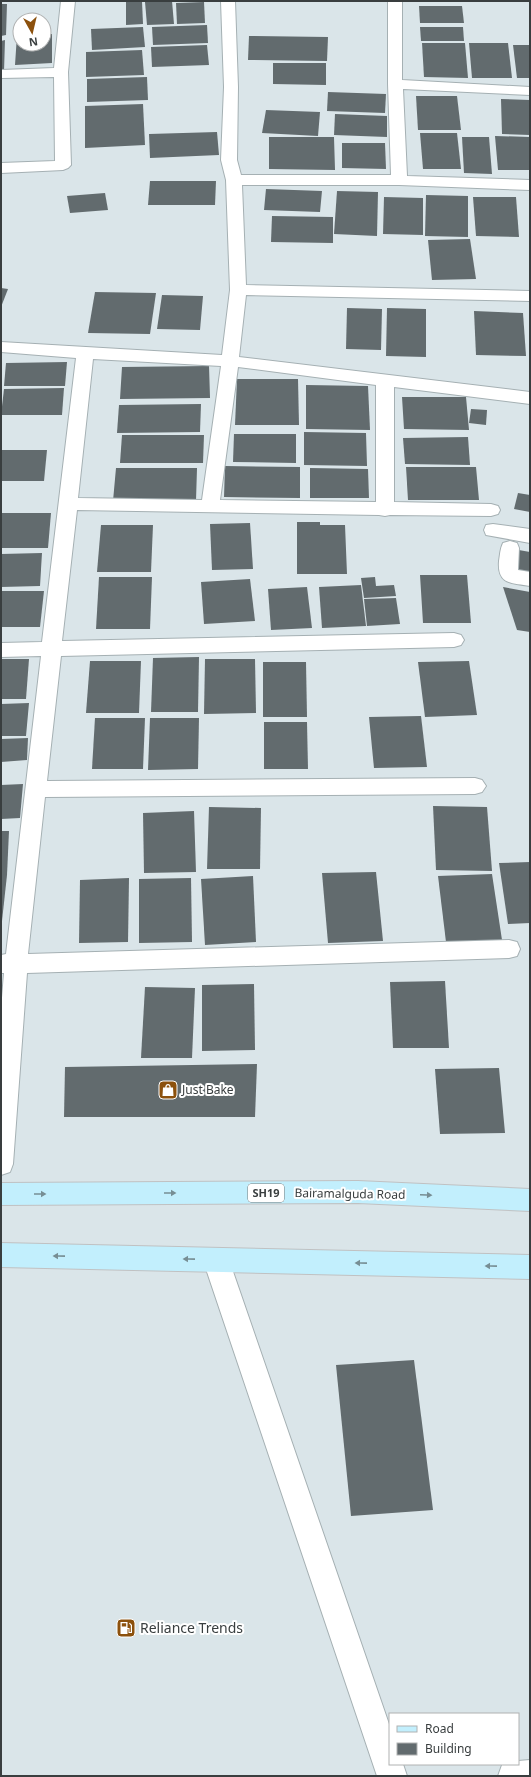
<svg xmlns="http://www.w3.org/2000/svg" width="531" height="1777" font-family="'Noto Sans',sans-serif">
	<rect width="100%" height="100%" fill="#dae5e9"/>
	<!-- building -->
	<g fill="#626b6e">
		<polygon points="126,1 142,1 143,24 126,25"/>
		<polygon points="172,1 174,24 147,25 145,2"/>
		<polygon points="204,2 205,23 177,24 176,3"/>
		<polygon points="1,4 7,4 6,35 1,36"/>
		<polygon points="419,6 462,6 464,23 420,23"/>
		<polygon points="207,25 208,43 153,45 152,27"/>
		<polygon points="143,27 145,47 92,50 91,29"/>
		<polygon points="420,27 463,27 464,41 421,41"/>
		<polygon points="44,34 52,34 52,63 15,65 17,35 20,35 20,44 44,44"/>
		<polygon points="249,36 328,37 327,61 248,60"/>
		<polygon points="5,40 4,71 1,71 1,41"/>
		<polygon points="422,43 465,43 468,78 424,77"/>
		<polygon points="469,43 508,43 512,78 472,78"/>
		<polygon points="207,45 209,65 152,67 151,47"/>
		<polygon points="513,45 530,45 530,78 517,78"/>
		<polygon points="142,50 144,75 86,77 86,52"/>
		<polygon points="273,63 326,63 326,85 273,84"/>
		<polygon points="147,77 148,100 87,102 87,79"/>
		<polygon points="328,92 386,94 385,113 327,111"/>
		<polygon points="416,96 457,96 461,130 418,130"/>
		<polygon points="501,99 530,100 530,135 502,134"/>
		<polygon points="143,104 145,145 85,148 85,106"/>
		<polygon points="266,110 320,112 318,136 262,133"/>
		<polygon points="335,114 387,116 387,137 334,135"/>
		<polygon points="217,132 219,155 150,158 149,134"/>
		<polygon points="420,133 457,133 461,169 423,169"/>
		<polygon points="495,136 530,137 530,170 498,170"/>
		<polygon points="269,137 334,137 335,170 269,169"/>
		<polygon points="462,137 489,137 492,174 464,173"/>
		<polygon points="342,143 385,143 386,169 342,168"/>
		<polygon points="150,181 216,181 215,205 148,205"/>
		<polygon points="266,189 322,191 320,212 264,210"/>
		<polygon points="337,191 378,192 377,236 334,234"/>
		<polygon points="105,193 108,210 70,213 67,196"/>
		<polygon points="426,195 468,196 468,237 425,236"/>
		<polygon points="384,197 423,198 423,235 383,234"/>
		<polygon points="473,197 516,197 519,237 476,236"/>
		<polygon points="272,216 333,217 333,243 271,242"/>
		<polygon points="470,239 476,279 432,280 428,240"/>
		<polygon points="1,288 8,289 1,307"/>
		<polygon points="95,292 156,293 150,334 88,333"/>
		<polygon points="162,295 203,296 200,330 157,329"/>
		<polygon points="347,308 382,309 381,350 346,349"/>
		<polygon points="387,308 426,309 426,357 386,356"/>
		<polygon points="474,311 523,313 526,356 476,355"/>
		<polygon points="67,362 65,386 4,386 6,363"/>
		<polygon points="209,366 210,398 120,399 122,367"/>
		<polygon points="237,379 298,379 299,425 235,425"/>
		<polygon points="306,385 368,386 370,430 306,429"/>
		<polygon points="64,388 62,415 1,415 4,389"/>
		<polygon points="402,397 466,397 469,430 404,429"/>
		<polygon points="201,404 200,432 117,433 119,405"/>
		<polygon points="471,409 487,410 486,425 469,423"/>
		<polygon points="304,432 366,433 367,466 304,465"/>
		<polygon points="234,434 296,434 296,463 233,462"/>
		<polygon points="122,435 204,435 203,463 120,463"/>
		<polygon points="468,437 470,465 405,464 403,438"/>
		<polygon points="1,450 47,450 44,481 1,481"/>
		<polygon points="225,466 300,467 300,498 224,497"/>
		<polygon points="406,467 476,467 479,500 408,500"/>
		<polygon points="116,468 197,468 196,501 113,501"/>
		<polygon points="310,468 368,469 369,498 310,498"/>
		<polygon points="518,493 530,495 530,512 514,509"/>
		<polygon points="1,513 51,513 48,548 1,548"/>
		<polygon points="297,522 320,522 320,525 345,525 347,574 297,574"/>
		<polygon points="250,523 253,569 212,570 210,524"/>
		<polygon points="101,525 153,525 151,572 97,572"/>
		<polygon points="513,549 530,552 530,574 512,571"/>
		<polygon points="42,553 40,586 1,587 1,554"/>
		<polygon points="420,575 467,575 471,623 423,623"/>
		<polygon points="99,577 152,577 150,629 96,629"/>
		<polygon points="375,577 376,586 394,585 396,596 364,598 361,578"/>
		<polygon points="250,579 255,621 204,624 201,582"/>
		<polygon points="361,585 366,626 322,628 319,587"/>
		<polygon points="307,587 312,628 271,630 268,589"/>
		<polygon points="503,587 530,592 530,632 517,630"/>
		<polygon points="1,591 44,591 40,627 1,627"/>
		<polygon points="396,598 400,624 367,626 364,599"/>
		<polygon points="199,657 198,712 151,712 153,658"/>
		<polygon points="1,659 29,659 26,699 1,699"/>
		<polygon points="205,659 255,659 256,713 204,714"/>
		<polygon points="90,661 141,661 139,713 86,713"/>
		<polygon points="469,661 477,715 425,717 418,662"/>
		<polygon points="263,662 306,662 307,717 263,717"/>
		<polygon points="29,703 26,736 1,736 1,704"/>
		<polygon points="421,716 427,767 374,768 369,717"/>
		<polygon points="95,718 145,718 143,769 92,769"/>
		<polygon points="150,718 199,718 198,769 148,770"/>
		<polygon points="264,722 307,722 308,769 264,769"/>
		<polygon points="28,738 27,760 1,762 1,739"/>
		<polygon points="23,784 20,818 1,819 1,785"/>
		<polygon points="433,806 487,807 492,871 436,870"/>
		<polygon points="209,807 261,808 260,869 207,869"/>
		<polygon points="194,811 196,872 144,873 143,813"/>
		<polygon points="1,831 9,831 7,875 2,921"/>
		<polygon points="530,862 530,923 508,924 499,863"/>
		<polygon points="376,872 383,941 328,943 322,873"/>
		<polygon points="492,874 502,940 446,942 438,876"/>
		<polygon points="253,876 256,942 205,945 201,879"/>
		<polygon points="129,878 128,942 79,943 80,880"/>
		<polygon points="191,878 192,942 139,943 139,879"/>
		<polygon points="445,981 449,1048 393,1048 390,982"/>
		<polygon points="254,984 255,1050 202,1051 202,985"/>
		<polygon points="145,987 195,988 192,1058 141,1058"/>
		<polygon points="257,1064 255,1117 64,1117 65,1067"/>
		<polygon points="499,1068 505,1133 440,1134 435,1069"/>
		<polygon points="414,1360 433,1510 351,1516 336,1365"/>
	</g>
	<g fill="none" stroke-linecap="round" stroke-linejoin="round">
		<!-- minor casing -->
		<g stroke="#a5b0b3" stroke-width="2">
			<g id="minor">
				<polygon points="61,1 75,1 68,72 71,165 68,168 63,170 1,173 1,163 55,161 54,77 1,78 1,70 54,68"/>
				<path d="M221 1H235L238 87 237 160 241 175H391L388 84V1H402V80L530 87V95L403 89 407 176 530 180V190L399 185H242L246 285 530 291V301L246 295 239 357 530 392V404L394 387V502L491 504 498 506 500 510 498 514 491 516 390 515 385 516 379 515 77 510 62 641 454 633 461 635 464 640 461 645 454 647 61 656 47 781 475 778 482 780 486 786 482 792 475 794 45 797 28 954 509 940 517 942 520 949 517 956 509 958 27 973 13 1164 10 1172 1 1175V1010L4 973H1V955L6 954 41 656 1 657V643L42 642 76 358 1 352V342L222 355 230 290 226 180 221 160 224 87ZM93 359 221 366 202 500 78 498ZM238 367 376 385V502L220 500Z"/>
				<polygon points="493,524 530,529 530,543 486,535 484,530 486,525"/>
				<path d="M510 541 517 543 519 548 518 570 530 572V586C512 583 497 585 499 561 500 555 500 549 503 543Z"/>
				<polygon points="216,1248 225,1252 229,1260 390,1727 390,1764 403,1764 407,1776 377,1776 203,1260 207,1252"/>
				<polygon points="530,1760 530,1776 498,1776 502,1765 518,1764 518,1761"/>
			</g>
		</g>
		<!-- major casing -->
		<g stroke="#c0c1c2" stroke-width="2">
			<g id="major">
				<polygon points="358,1181 530,1189 530,1211 358,1203 1,1205 1,1183"/>
				<polygon points="1,1243 530,1255 530,1279 1,1267"/>
			</g>
		</g>
		<!-- minor -->
		<use href="#minor" fill="#fff" fill-rule="evenodd"/>
		<!-- major -->
		<use href="#major" fill="#c2effd" fill-rule="evenodd"/>
	</g>
	<!-- one-way arrows -->
	<defs><path id="oneway-solid" d="M-6-.8H1V-3.2L6.5 0L1 3.2V.8H-6Z"/></defs>
	<g fill="#778e94">
		<use href="#oneway-solid" transform="translate(170 1193)"/>
		<use href="#oneway-solid" transform="translate(40 1194)"/>
		<use href="#oneway-solid" transform="translate(426 1195) rotate(2)"/>
		<use href="#oneway-solid" transform="translate(59 1256) rotate(-179)"/>
		<use href="#oneway-solid" transform="translate(189 1259) rotate(-179)"/>
		<use href="#oneway-solid" transform="translate(361 1263) rotate(-179)"/>
		<use href="#oneway-solid" transform="translate(491 1266) rotate(-179)"/>
	</g>
	<!-- icons -->
	<defs>
		<g id="shop-square" transform="scale(1)"><rect x="-9" y="-9" width="18" height="18" rx="4" fill="#8c510d" stroke="#fff"/><path d="M-5-2.5h2.3a2.7 3.5 0 0 1 5.4 0H5L5.5 6h-11ZM-1.5-2.5h3a1.5 2.3 0 0 0-3 0Z" fill="#fff"/></g>
		<g id="fuel-square" transform="scale(1)"><rect x="-9" y="-9" width="18" height="18" rx="4" fill="#8c510d" stroke="#fff"/><path d="M-5.5-6h7V0h2V4h1.3V-2.5L3-4.5l.8-.8L6-3V5H2.5V1h-1V6h-7ZM-4.2-4.7v3.2H.2V-4.7Z" fill="#fff"/></g>
	</defs>
	<g fill-rule="evenodd">
		<use href="#shop-square" x="168" y="1090"/>
		<use href="#fuel-square" x="126" y="1628"/>
	</g>
	<g text-anchor="middle" stroke-width="4" stroke-linejoin="round" paint-order="stroke">
		<!-- shield labels -->
		<rect fill="#fff" stroke="#747879" stroke-width="1" x="248" y="1184" width="36" height="18" rx="3"/>
		<g font-size="11" font-weight="bold" fill="#393e3f">
			<text x="266" y="1197">SH19</text>
		</g>
		<!-- poi labels -->
		<g font-size="12" fill="#393e3f" stroke="#fff" text-anchor="start">
			<text x="182" y="1094">Just Bake</text>
		</g>
		<!-- street labels -->
		<g font-size="12" fill="#393e3f" stroke="#fff">
			<text transform="translate(350 1194) rotate(1)" y="4">Bairamalguda Road</text>
		</g>
		<!-- near-poi labels -->
		<g font-size="14" fill="#393e3f" stroke="#fff" text-anchor="start">
			<text x="140" y="1633">Reliance Trends</text>
		</g>
	</g>
	<!-- border -->
	<rect width="531" height="1777" fill="none" stroke="#393e3f" stroke-width="4"/>
	<!-- legend -->
	<rect x="389" y="1713" width="130" height="52" fill="#ffffff" stroke="#b0b2b2"/>
	<rect x="397" y="1726" width="20" height="6" fill="#c2effd" stroke="#b0b2b2"/>
	<text x="425" y="1733" font-size="12" fill="#393e3f">Road</text>
	<rect x="397" y="1743" width="20" height="12" fill="#626b6e" stroke="#b0b2b2"/>
	<text x="425" y="1753" font-size="12" fill="#393e3f">Building</text>
	<!-- north arrow -->
	<g transform="translate(32 32) rotate(172)"><circle r="19" fill="#ffffff" stroke="#b0b2b2"/>
	<path d="M0-3L7 15L0 10L-7 15Z" fill="#8c510d"/>
	<text y="-6" font-size="11" font-weight="bold" text-anchor="middle" fill="#393e3f">N</text>
	</g>
</svg>
